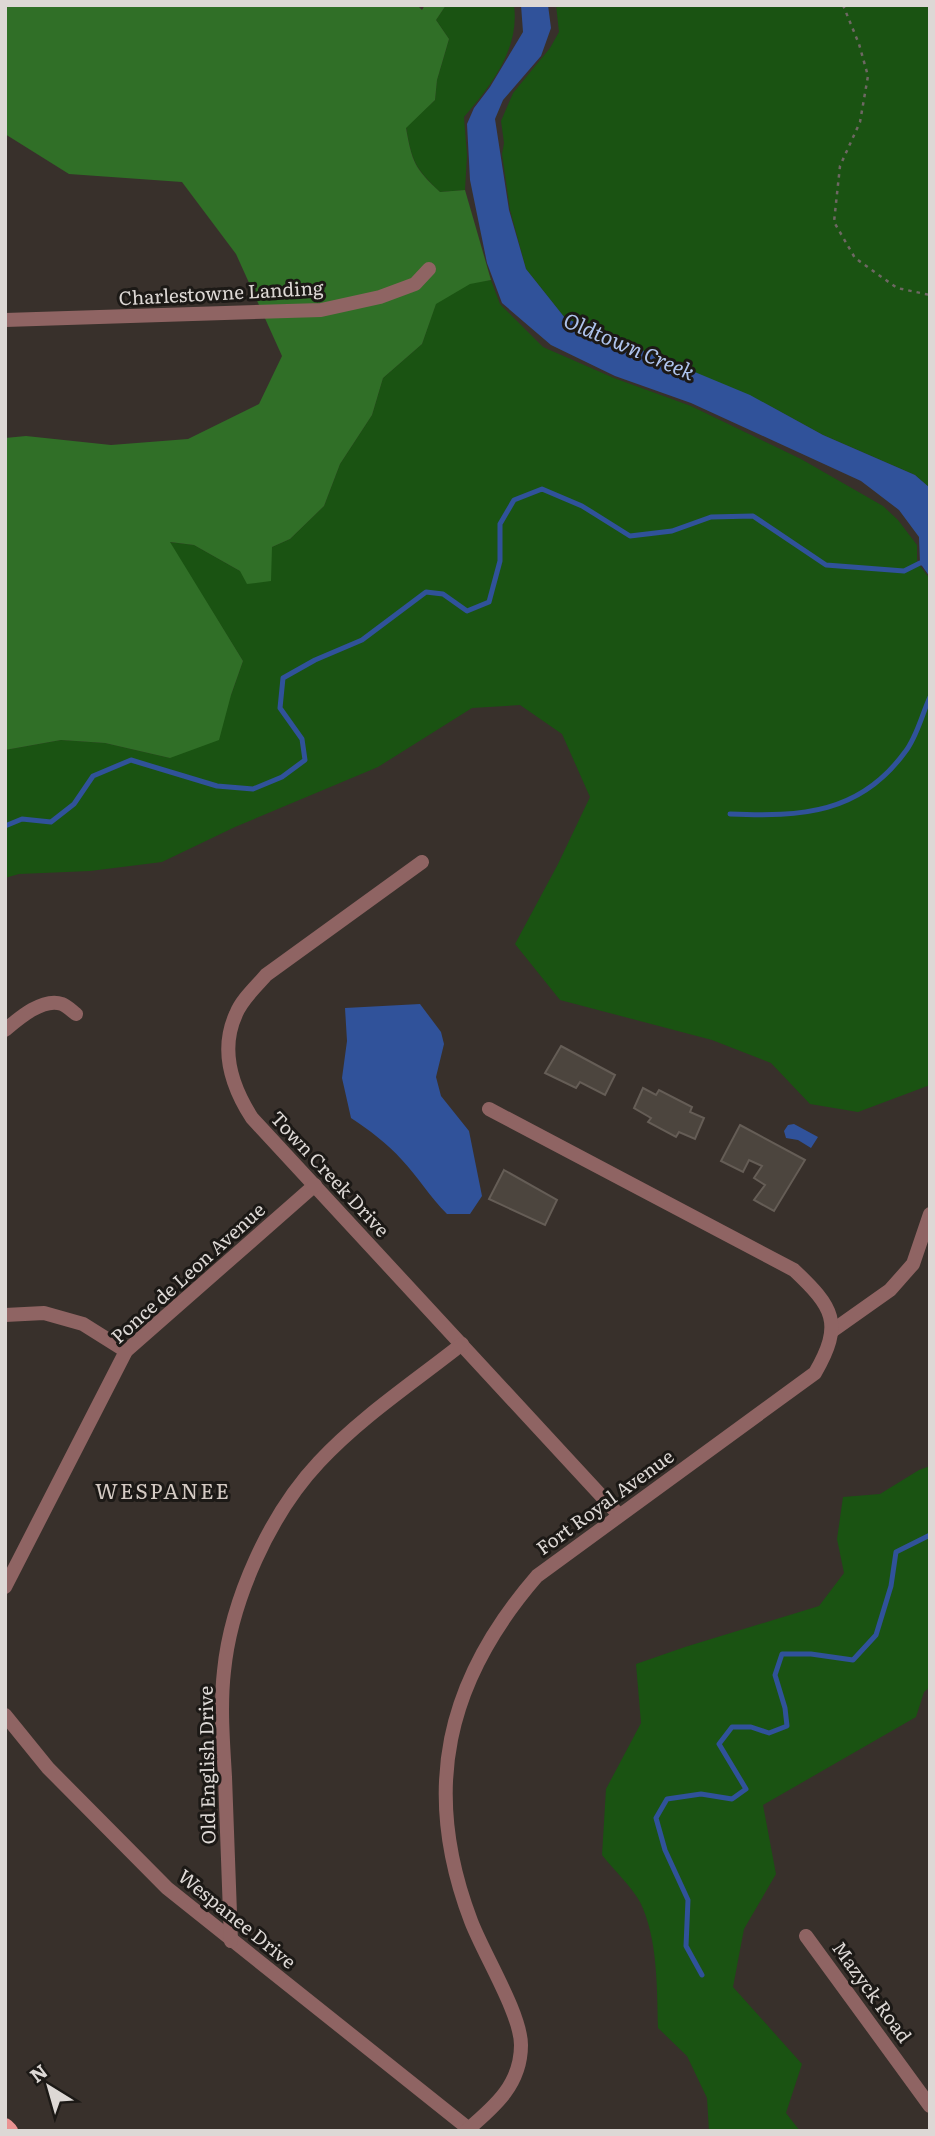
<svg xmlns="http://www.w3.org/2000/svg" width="935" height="2136" font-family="Literata,serif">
	<rect width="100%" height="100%" fill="#38302b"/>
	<!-- green -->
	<g fill="#1a5312">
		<path d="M446 5H514C520 49 491 86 464 117L467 155 465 190 440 192C415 168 412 162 406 127L435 100 437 80 449 39 436 20Z"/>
		<polygon points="556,5 930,5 930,488 915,475 823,435 766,404 565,318 526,269 510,210 502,154 504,143 501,121 513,93 550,48 559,32"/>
		<polygon points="491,280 500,304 543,347 614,378 691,406 801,459 883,506 898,520 917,545 917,562 930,579 930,1085 858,1112 810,1104 771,1063 712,1040 560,1000 515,944 558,864 590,797 562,734 520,705 472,708 378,767 235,827 162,862 90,871 19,874 5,878 5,750 61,740 105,743 170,758 231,695 243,661 169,542 194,545 240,571 272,547 290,539 324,506 340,464 372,415 383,378 422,344 436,303 470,283"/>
		<path d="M930 1466V1687L924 1692 916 1717 763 1805 776 1874 744 1929 733 1987 802 2064 786 2113 800 2131H709L707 2098 687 2056 658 2028C657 1989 658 1938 640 1902 631 1886 614 1870 602 1855L606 1789 641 1723 636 1664 685 1647 819 1606 844 1573 837 1539 843 1497 880 1494 919 1470Z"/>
	</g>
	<!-- forest -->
	<path fill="#306f27" d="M5 5H417L422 10 425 5H446L436 20 449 39 437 80 435 100 406 128C412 162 415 169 440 192L465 190 491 280 470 284 436 304 422 344 383 378 372 415 340 464 324 506 290 539 272 547 271 581 247 584 240 571 194 545 170 542 243 661 231 695 219 740 170 758 105 743 61 740 5 750V438L26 436 111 445 188 439 259 404 282 356 236 254 182 182 69 174 5 134Z"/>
	<!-- water -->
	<g fill="#30529a">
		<polygon points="521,5 548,5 551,28 541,56 503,100 495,119 509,210 526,269 565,318 750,395 823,435 915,475 930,488 930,577 920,563 919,537 899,510 861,481 691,403 615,376 551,345 502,303 487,263 470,180 467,124 474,108 490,87 523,32"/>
		<path d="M420 1004 441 1032 444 1044 436 1077 441 1096 469 1131 482 1196 470 1214H447C430 1197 418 1177 402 1160 387 1143 369 1130 351 1118L342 1078 347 1041 345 1008Z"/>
		<polygon points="794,1124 818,1137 811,1148 798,1140 786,1138 784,1131 788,1125"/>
	</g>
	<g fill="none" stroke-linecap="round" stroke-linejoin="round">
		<!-- stream -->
		<g stroke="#30529a" stroke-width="5">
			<path d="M730 814C801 817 860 814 905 752 917 737 922 714 930 697"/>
			<polyline points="5,826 22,819 51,822 74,804 93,776 131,760 217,786 253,789 282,777 305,760 302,739 280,708 283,678 315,660 362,640 426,592 443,594 467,611 489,602 500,561 500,524 514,500 542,489 582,506 630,536 672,531 711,517 753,516 826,565 904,571 920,563 930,563"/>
			<polyline points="702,1975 686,1946 688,1900 665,1850 656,1818 667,1799 701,1794 732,1799 746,1789 719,1744 732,1727 751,1727 769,1733 787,1726 785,1708 775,1675 782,1654 811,1654 853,1660 876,1635 891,1586 896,1552 930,1535"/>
		</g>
	</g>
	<!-- building -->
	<g fill="#4c453e" stroke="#655d56" stroke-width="2">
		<polygon points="561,1046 615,1075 605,1095 580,1082 576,1088 545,1073"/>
		<polygon points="643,1088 656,1095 659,1090 692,1107 690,1112 704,1118 695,1139 679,1132 676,1137 648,1122 651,1118 634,1108"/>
		<polygon points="740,1125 805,1160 774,1211 754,1200 765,1185 754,1178 762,1166 749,1160 743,1172 721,1161"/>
		<polygon points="504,1170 557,1200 545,1225 489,1199"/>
	</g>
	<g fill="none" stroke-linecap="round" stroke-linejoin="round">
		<!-- path -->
		<polyline stroke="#6e6763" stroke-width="2.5" stroke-dasharray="3.5 5" stroke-linecap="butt" points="843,5 859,44 868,76 860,122 840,166 834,222 855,258 897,288 930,295"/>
		<!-- minor -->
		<g stroke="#8f6463" stroke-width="14">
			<polyline points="5,320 321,310 380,297 415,284 429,269"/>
			<path d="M422 862 266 975C256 987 242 999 236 1014 219 1051 232 1087 252 1118L619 1515"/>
			<path d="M5 1030C18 1019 43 997 62 1004 67 1006 72 1011 76 1014"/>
			<polyline points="5,1315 44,1313 83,1324 126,1351"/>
			<polyline points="832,1331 890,1290 913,1264 930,1214"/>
			<polyline points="5,1587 126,1351 315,1185"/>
			<polyline points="5,1715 48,1768 167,1888 469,2129"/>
			<polyline points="806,1936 930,2106"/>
			<path d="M231 1941C229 1886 227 1832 225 1777 223 1742 220 1706 224 1671 231 1600 270 1514 319 1462 361 1417 414 1382 462 1344"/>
			<path d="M466 2131C494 2107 521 2085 521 2045 521 2014 483 1953 471 1921 421 1790 446 1681 537 1576L815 1373C844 1323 833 1307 794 1270L489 1109"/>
		</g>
		<!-- primary -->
		<polyline stroke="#ea9392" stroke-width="18" points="5,2127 9,2131"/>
	</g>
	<g text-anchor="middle" stroke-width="6" stroke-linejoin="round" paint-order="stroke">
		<!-- street labels -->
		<g font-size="19" fill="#ddd8d5" stroke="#1c1916">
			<text transform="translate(221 293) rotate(-3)" y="7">Charlestowne Landing</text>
			<text transform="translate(330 1174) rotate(47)" y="7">Town Creek Drive</text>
			<text transform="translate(188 1273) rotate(-42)" y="7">Ponce de Leon Avenue</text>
			<text transform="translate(605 1502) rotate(-36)" y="7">Fort Royal Avenue</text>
			<text transform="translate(207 1765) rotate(-91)" y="7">Old English Drive</text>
			<text transform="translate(237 1919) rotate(39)" y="7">Wespanee Drive</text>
			<text transform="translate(872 1992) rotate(54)" y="7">Mazyck Road</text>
		</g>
		<!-- water labels -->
		<g font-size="21" font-style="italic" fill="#aec3ec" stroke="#1c1916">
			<text transform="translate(629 347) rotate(23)" y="7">Oldtown Creek</text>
		</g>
		<!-- neighbourhood labels -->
		<g font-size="21" letter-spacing="2" fill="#d4cac3" stroke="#1c1916">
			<text x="163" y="1499">WESPANEE</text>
		</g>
	</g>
	<!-- border -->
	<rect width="935" height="2136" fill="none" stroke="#ddd8d5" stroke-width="14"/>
	<!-- north arrow -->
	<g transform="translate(49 2087) rotate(323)" stroke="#1c1916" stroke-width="5" paint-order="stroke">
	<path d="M0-5L12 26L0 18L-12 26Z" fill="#ddd8d5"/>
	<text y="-10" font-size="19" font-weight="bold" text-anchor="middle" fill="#ddd8d5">N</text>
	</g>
</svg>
